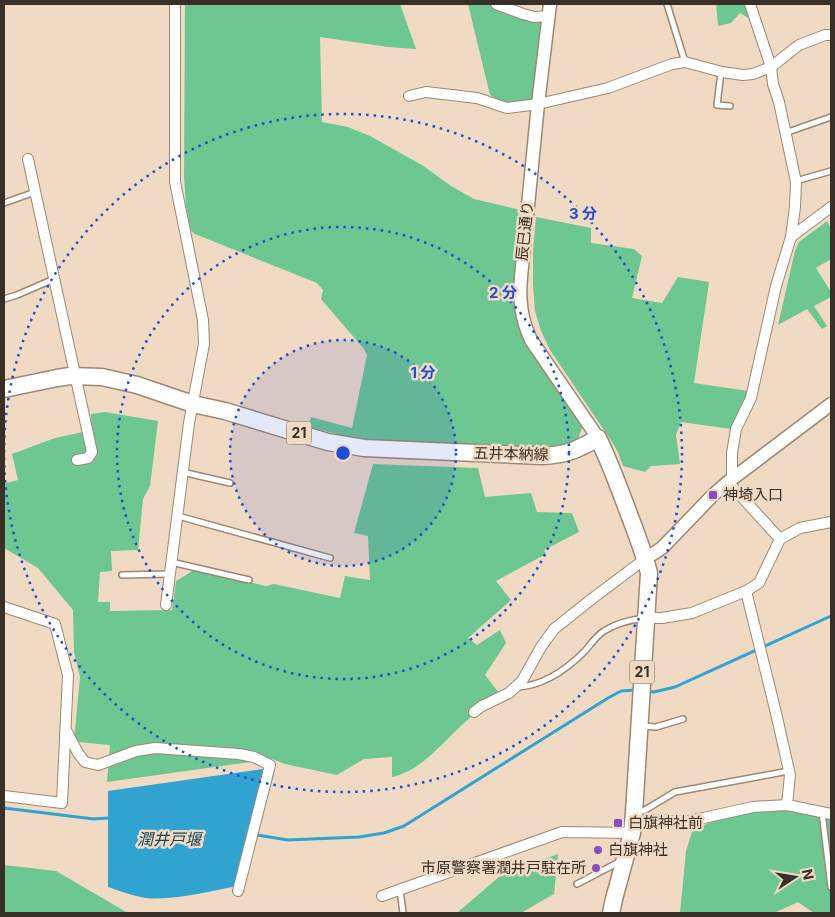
<svg xmlns="http://www.w3.org/2000/svg" width="835" height="917" font-family="Inter,'Noto Sans JP',sans-serif">
	<rect width="100%" height="100%" fill="#f1dac3"/>
	<!-- forest -->
	<g fill="#6dc790">
		<polygon points="185,4 400,4 416,49 388,47 320,37 322,122 348,127 370,136 422,165 451,186 474,199 525,211 516,303 584,423 576,444 549,450 396,442 349,437 304,426 309,423 311,417 352,428 367,355 364,349 321,299 323,290 317,283 195,234 191,231 186,206 184,176"/>
		<polygon points="468,4 490,4 535,20 544,20 535,106 500,104 499,100 490,95"/>
		<polygon points="716,4 752,4 760,25 740,13 731,23 718,26"/>
		<polygon points="536,217 591,228 591,243 634,249 642,256 632,298 662,303 678,277 709,282 694,383 755,392 739,430 681,422 676,435 680,464 651,466 645,472 623,466 618,452 612,442 550,350 541,331 535,311 533,284 533,252"/>
		<polygon points="827,221 831,229 831,259 816,268 831,292 831,297 814,306 827,326 822,329 807,309 778,325 795,251 799,242"/>
		<path d="M105 412 158 421 150 486 143 499 138 550 111 551 112 571 100 572 98 602H110V611L172 610 176 581 194 570 266 586 274 584 340 598 345 576 370 580 368 536 354 533 373 464 478 468 485 497 531 493 537 512 572 513 579 532 544 550 546 554 496 581 511 600 468 638 477 645 500 630 506 643 485 675 503 698C494 702 484 706 476 713 449 733 426 770 392 777V757L364 759 337 775 285 764 272 759 107 782 110 745 77 742 74 740 80 677 74 652 73 610 38 568 4 548V485L6 483 18 480 12 454 55 438 92 430 91 414Z"/>
		<polygon points="763,803 831,820 831,913 814,913 798,902 774,913 680,913 686,851 693,829"/>
		<polygon points="558,854 554,894 521,913 457,913 500,876"/>
		<polygon points="4,865 56,871 128,913 4,913"/>
	</g>
	<!-- water -->
	<path fill="#30a3d0" d="M270 768 275 770 243 885C214 890 174 901 146 898 133 896 120 891 108 887V791Z"/>
	<g fill="none" stroke-linecap="round" stroke-linejoin="round">
		<!-- stream -->
		<g stroke="#30a3d0" stroke-width="3">
			<polyline points="647,691 654,692 675,687 831,616"/>
			<polyline points="4,808 94,819 108,818"/>
			<polyline points="257,835 288,840 359,837 384,833 404,826 608,698 621,691 636,690"/>
		</g>
		<!-- service casing -->
		<g stroke="#9c8872" stroke-width="8">
			<g id="service">
				<polyline points="667,4 685,62"/>
				<polyline points="721,72 717,105 730,106"/>
				<polyline points="785,133 831,117"/>
				<polyline points="796,181 831,171"/>
				<polyline points="4,203 35,192"/>
				<polyline points="4,299 17,295 54,279"/>
				<polyline points="182,472 230,483"/>
				<polyline points="178,516 330,558"/>
				<polyline points="171,562 249,580"/>
				<polyline points="122,575 169,574"/>
				<path d="M517 687C544 686 567 669 585 651 591 644 596 636 604 631 616 623 630 620 644 618"/>
				<polyline points="642,726 656,727 683,719"/>
				<polyline points="822,812 831,887"/>
				<polyline points="637,813 645,810 675,792 789,771"/>
				<polyline points="577,884 621,861"/>
				<polyline points="400,890 403,913"/>
			</g>
		</g>
		<!-- minor casing -->
		<g stroke="#9c8872" stroke-width="12">
			<g id="minor">
				<polyline points="496,4 523,14 534,17 549,16"/>
				<polyline points="409,96 426,92 477,98 507,108 538,104 608,88 672,64 685,62 722,72 743,75 753,74 771,67 799,45 825,35 831,35"/>
				<polyline points="28,159 92,452 88,458 77,460"/>
				<polyline points="791,237 831,207"/>
				<polyline points="732,478 732,453 736,429 751,398 776,286 791,237 795,207 796,182 779,102 773,84 771,67 750,4"/>
				<polyline points="728,482 780,539"/>
				<polyline points="746,591 776,713 790,775 787,805"/>
				<polyline points="166,605 189,423 204,344 203,320 175,182 175,4"/>
				<polyline points="4,607 55,624 68,675 62,803 4,796"/>
				<polyline points="646,618 662,618 692,613 746,591 759,583 780,539 800,528 831,522"/>
				<polyline points="474,712 482,706 509,693 522,681 541,647 554,629 593,598 645,559"/>
				<polyline points="66,730 78,753 85,762 98,765 136,751 155,748 239,754 254,757 270,765 238,891"/>
				<polyline points="632,827 657,820 685,822 753,807 787,805 831,814"/>
				<polyline points="382,896 562,832 632,833"/>
			</g>
		</g>
		<!-- tertiary casing -->
		<g stroke="#9c8872" stroke-width="15">
			<g id="tertiary">
				<path d="M550 4 538 104 521 277C519 300 521 319 531 340L598 438"/>
				<polyline points="645,559 662,548 713,495 728,482 831,404"/>
			</g>
		</g>
		<!-- primary casing -->
		<g stroke="#9c8872" stroke-width="19">
			<path id="primary" d="M4 389 57 378 70 376 102 377 137 385 193 404 225 411 294 432 328 442 364 448 542 456C566 455 577 450 598 438 610 462 619 488 629 514 636 533 644 553 649 573L634 813 632 833 614 899 611 913"/>
		</g>
		<!-- service -->
		<use href="#service" stroke="#fff" stroke-width="5"/>
		<!-- minor -->
		<use href="#minor" stroke="#fff" stroke-width="10"/>
		<!-- tertiary -->
		<use href="#tertiary" stroke="#fff" stroke-width="12"/>
		<!-- primary -->
		<use href="#primary" stroke="#fff" stroke-width="16"/>
	</g>
	<!-- distance rings -->
	<circle cx="343" cy="453" r="113" fill="#1d4ed8" fill-opacity=".12"/>
	<g fill="none" stroke="#1d4ed8" stroke-width="2.5" stroke-dasharray="2.5 5">
		<circle cx="343" cy="453" r="113"/>
		<circle cx="343" cy="453" r="226"/>
		<circle cx="343" cy="453" r="339"/>
	</g>
	<!-- markers -->
	<g fill="#884dc3" stroke="#f1dac3" stroke-width="2">
		<rect x="708" y="490" width="10" height="10" rx="2.5"/>
		<rect x="613" y="818" width="10" height="10" rx="2.5"/>
		<circle cx="598" cy="850" r="5"/>
		<circle cx="596" cy="868" r="5"/>
	</g>
	<g text-anchor="middle" stroke-width="5" stroke-linejoin="round" paint-order="stroke">
		<!-- shield labels -->
		<g fill="#f1dac3" stroke="#706255" stroke-width="1">
			<rect x="286.5" y="421.5" width="25" height="23" rx="4"/>
			<rect x="629.5" y="660.5" width="25" height="23" rx="4"/>
		</g>
		<g font-size="14" font-weight="bold" fill="#382f26">
			<text x="299" y="438">21</text>
			<text x="642" y="677">21</text>
		</g>
		<!-- street labels -->
		<g font-size="15" fill="#382f26" stroke="#f1dac3">
			<text transform="translate(525 231) rotate(-84)" y="5">辰巳通り</text>
			<text transform="translate(511 454) rotate(1)" y="5">五井本納線</text>
		</g>
		<!-- poi labels -->
		<g font-size="15" fill="#382f26" stroke="#f1dac3" text-anchor="start">
			<text x="723" y="500">神埼入口</text>
			<text x="628" y="828">白旗神社前</text>
			<text x="608" y="855">白旗神社</text>
			<text x="586" y="873" text-anchor="end">市原警察署潤井戸駐在所</text>
		</g>
		<!-- water labels -->
		<g font-size="16" font-style="italic" fill="#154457" stroke="#f1dac3">
			<text x="169" y="845">潤井戸堰</text>
		</g>
	</g>
	<circle cx="343" cy="453" r="8" fill="#1d4ed8" stroke="#f1dac3" stroke-width="2.5"/>
	<g font-size="15" text-anchor="middle" font-weight="bold" fill="#1d4ed8" stroke="#f1dac3" stroke-width="5" stroke-linejoin="round" paint-order="stroke">
		<text x="583" y="219">3 分</text>
		<text x="503" y="298">2 分</text>
		<text x="423" y="378">1 分</text>
	</g>
	<!-- border -->
	<rect width="835" height="917" fill="none" stroke="#382f26" stroke-width="10"/>
	<!-- north arrow -->
	<g transform="translate(795 877) rotate(78)" stroke="#f1dac3" stroke-width="4" paint-order="stroke">
	<path d="M0-4L9 19L0 12L-9 19Z" fill="#382f26"/>
	<text y="-8" font-size="14" font-weight="bold" text-anchor="middle" fill="#382f26">N</text>
	</g>
</svg>
